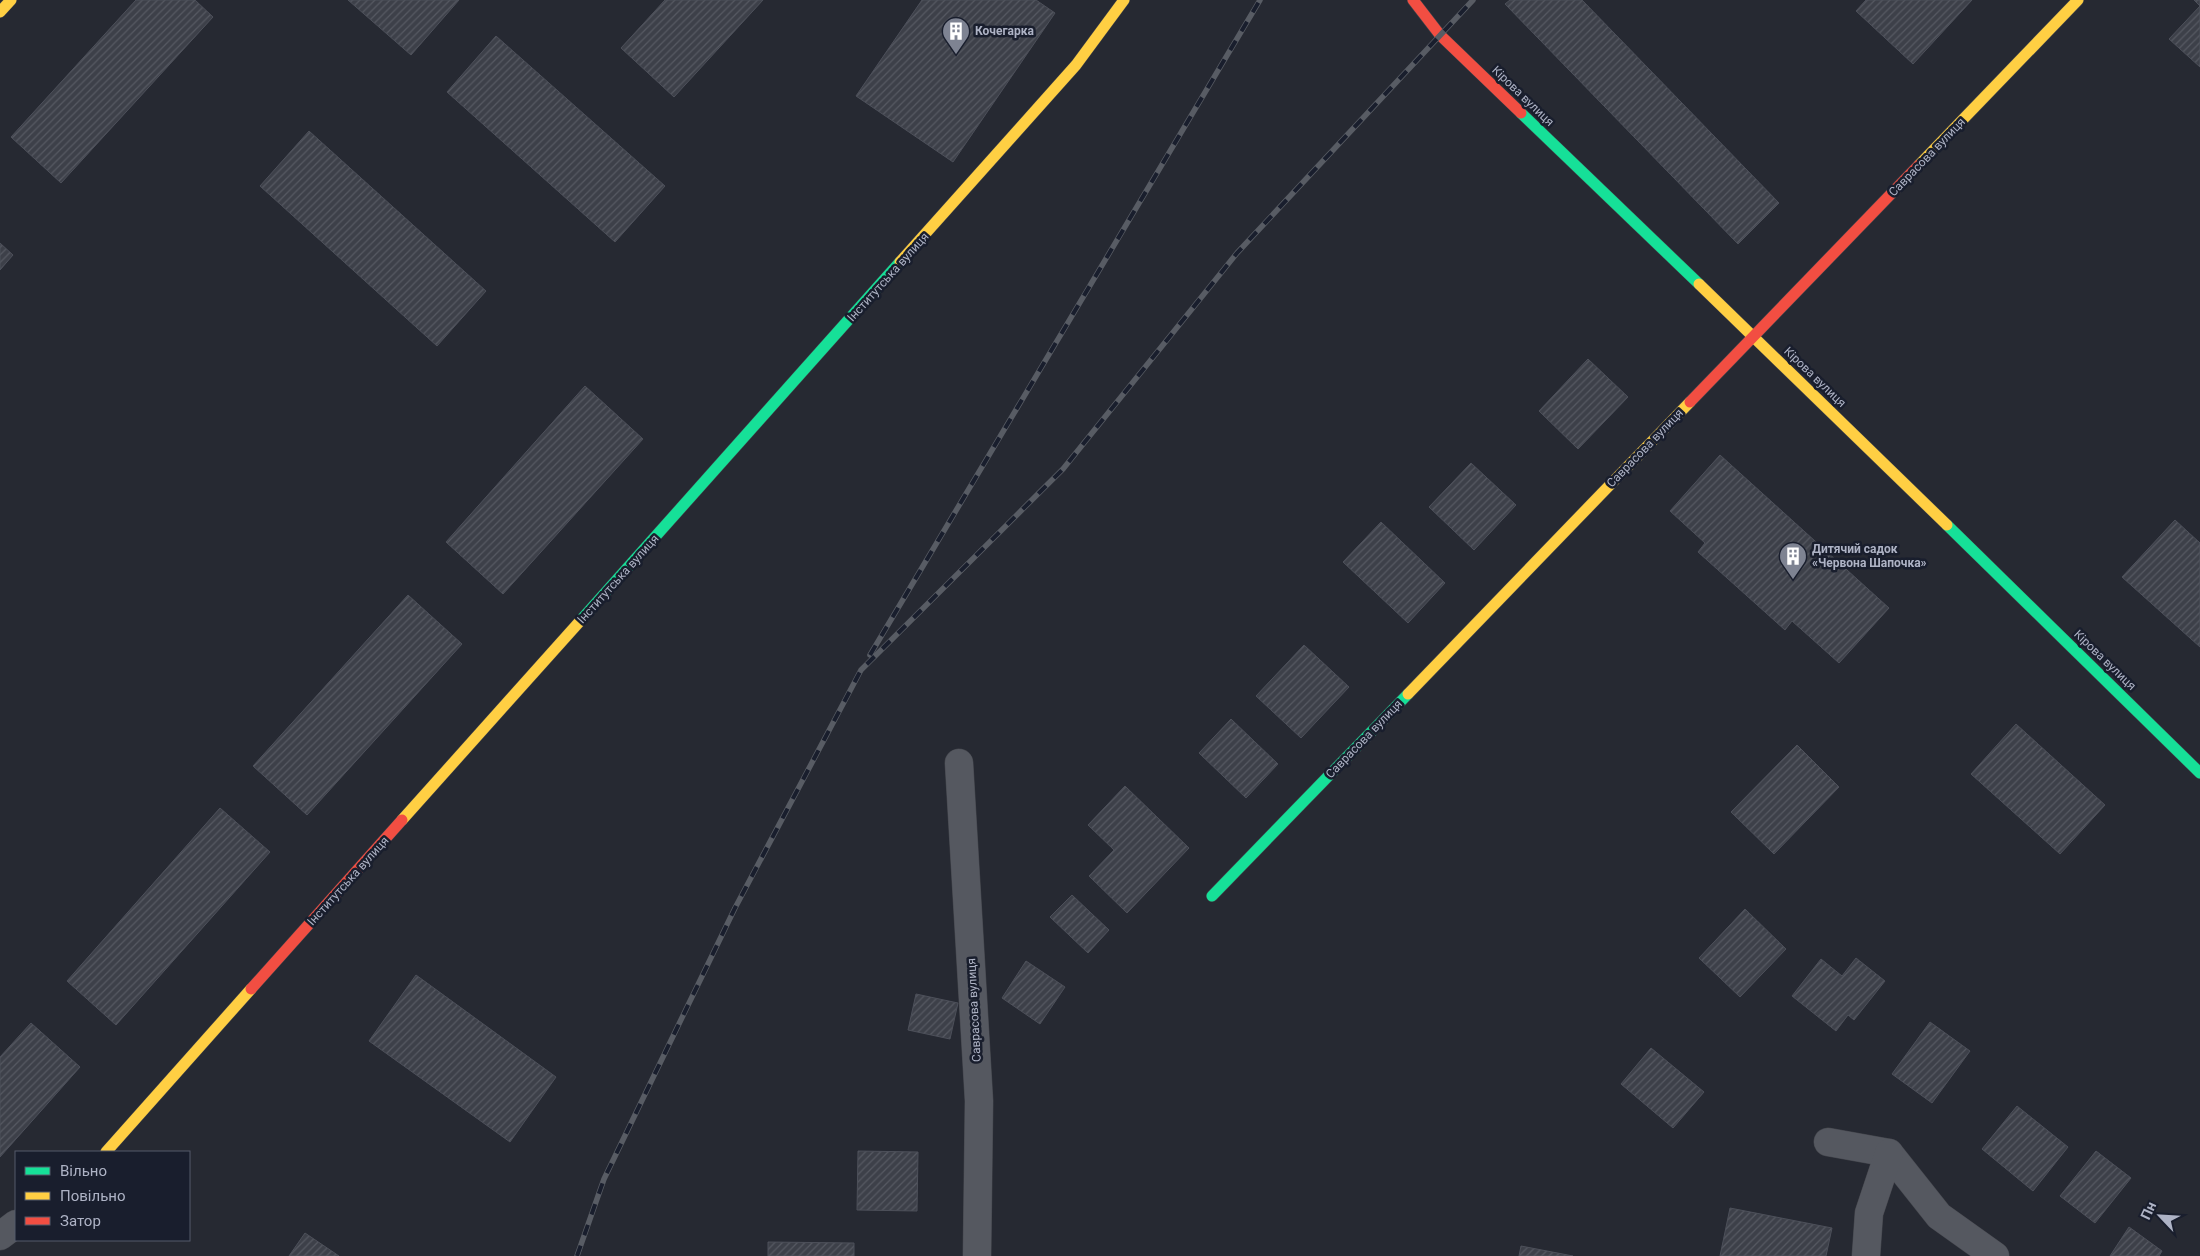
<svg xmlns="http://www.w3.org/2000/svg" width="2200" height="1256" font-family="Roboto,sans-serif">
	<defs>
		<pattern id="building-hatch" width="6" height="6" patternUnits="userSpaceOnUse" patternTransform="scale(1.25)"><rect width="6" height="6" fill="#3d4049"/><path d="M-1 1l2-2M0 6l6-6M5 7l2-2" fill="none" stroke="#565962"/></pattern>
	</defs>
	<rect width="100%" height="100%" fill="#262932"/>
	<!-- building -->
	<g fill="url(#building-hatch)" stroke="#4d505a">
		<polygon points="136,0 195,0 213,17 61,183 11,137"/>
		<polygon points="348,0 459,0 411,55"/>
		<polygon points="665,0 763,0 674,97 621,48"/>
		<polygon points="922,0 1036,0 1055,13 953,162 856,96"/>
		<polygon points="1510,0 1582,0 1779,203 1738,244 1505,4"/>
		<polygon points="1866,0 1972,0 1913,64 1856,11"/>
		<polygon points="2194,0 2200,0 2200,67 2169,39 2200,6"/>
		<polygon points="496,36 665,186 615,242 447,92"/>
		<polygon points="309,131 486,291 437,346 260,186"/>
		<polygon points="0,243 13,255 0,270"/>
		<polygon points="1588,359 1628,397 1578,449 1539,411"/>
		<polygon points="585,386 643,439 503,594 446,542"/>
		<polygon points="1720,455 1889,608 1839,663 1792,621 1785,630 1698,552 1705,543 1670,511"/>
		<polygon points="1471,463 1516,505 1474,550 1429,507"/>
		<polygon points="2175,520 2200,543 2200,647 2122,577"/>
		<polygon points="1381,522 1445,583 1408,623 1343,562"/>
		<polygon points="408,595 462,644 307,815 253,766"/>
		<polygon points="1304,645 1349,687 1301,738 1256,696"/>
		<polygon points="1231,719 1278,764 1246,798 1199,753"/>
		<polygon points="2016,724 2105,805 2060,854 1971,774"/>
		<polygon points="1797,745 1839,787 1774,854 1731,812"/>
		<polygon points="1125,786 1189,848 1127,913 1089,876 1114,850 1088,825"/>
		<polygon points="220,808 270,852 116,1025 67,981"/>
		<polygon points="1072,895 1109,930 1088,953 1050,917"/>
		<polygon points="1745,909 1786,949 1740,997 1699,958"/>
		<polygon points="1856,958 1885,981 1854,1020 1848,1015 1836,1031 1792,996 1821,959 1842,976"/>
		<polygon points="1026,961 1065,987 1040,1024 1002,998"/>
		<polygon points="416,975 556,1077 510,1142 369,1041"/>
		<polygon points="916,994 958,1003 950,1039 908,1030"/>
		<polygon points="1930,1022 1970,1051 1932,1103 1892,1074"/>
		<polygon points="31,1023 80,1067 0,1157 0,1057"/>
		<polygon points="1651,1048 1704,1092 1673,1128 1621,1084"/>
		<polygon points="2017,1106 2068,1147 2033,1191 1982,1149"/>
		<polygon points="858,1151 918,1152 917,1211 857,1210"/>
		<polygon points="2096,1151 2131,1178 2095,1223 2060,1196"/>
		<polygon points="1730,1208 1832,1228 1826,1256 1720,1256"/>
		<polygon points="2129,1227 2162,1251 2159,1256 2110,1256"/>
		<polygon points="305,1233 339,1256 289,1256"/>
		<polygon points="768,1242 854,1243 854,1256 768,1256"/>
		<polygon points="1521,1246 1573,1256 1519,1256"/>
	</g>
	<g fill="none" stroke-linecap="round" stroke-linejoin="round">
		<!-- street casing -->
		<g stroke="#42444b" stroke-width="29">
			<g id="street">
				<polyline points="959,763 979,1101 977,1256"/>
				<polyline points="1828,1142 1889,1153 1939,1216 1995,1256"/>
				<polyline points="0,1236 16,1224"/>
				<polyline points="1866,1256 1869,1213 1889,1153"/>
			</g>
		</g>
		<!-- fast casing -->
		<g stroke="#42444b" stroke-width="12">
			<g id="fast">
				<polyline points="1521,113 1699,284"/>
				<polyline points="1947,525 2200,773"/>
				<polyline points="581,620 900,262"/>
				<polyline points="1212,896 1408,694"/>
			</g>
		</g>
		<!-- slow casing -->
		<g stroke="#42444b" stroke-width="12">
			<g id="slow">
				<polyline points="0,12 11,0"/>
				<polyline points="1919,165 2078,0"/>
				<polyline points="900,262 1076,65 1124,0"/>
				<polyline points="1699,284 1947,525"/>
				<polyline points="1408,694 1690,402"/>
				<polyline points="402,820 581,620"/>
				<polyline points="106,1152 251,989"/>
			</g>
		</g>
		<!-- jam casing -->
		<g stroke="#42444b" stroke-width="12">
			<g id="jam">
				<polyline points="1413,0 1440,35 1521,113"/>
				<polyline points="1690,402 1919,165"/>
				<polyline points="251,989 402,820"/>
			</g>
		</g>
		<!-- street -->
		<use href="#street" stroke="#555860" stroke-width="28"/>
		<!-- fast -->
		<use href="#fast" stroke="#16e098" stroke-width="11"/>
		<!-- slow -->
		<use href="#slow" stroke="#ffcf43" stroke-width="11"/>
		<!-- jam -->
		<use href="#jam" stroke="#f24e42" stroke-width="11"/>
		<!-- rail casing -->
		<g stroke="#585c64" stroke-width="5.5">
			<g id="rail">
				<polyline points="870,655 1260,0"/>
				<polyline points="577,1256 604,1179 735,908 861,670 1063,469 1237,253 1473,0"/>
			</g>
		</g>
		<!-- rail -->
		<use href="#rail" stroke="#191e2d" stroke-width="4" stroke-dasharray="11" stroke-linecap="butt"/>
	</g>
	<!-- icons -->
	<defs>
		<g id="building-pin" transform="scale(1.4375)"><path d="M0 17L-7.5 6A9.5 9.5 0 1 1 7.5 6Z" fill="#7e8392" stroke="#191e2d"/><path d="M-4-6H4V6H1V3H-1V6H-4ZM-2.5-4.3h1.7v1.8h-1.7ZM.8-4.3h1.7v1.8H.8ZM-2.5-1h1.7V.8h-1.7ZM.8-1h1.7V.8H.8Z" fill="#fff"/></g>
	</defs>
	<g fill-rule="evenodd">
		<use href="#building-pin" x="956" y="31"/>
		<use href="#building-pin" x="1793" y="556"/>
	</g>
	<g text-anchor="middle" stroke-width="5" stroke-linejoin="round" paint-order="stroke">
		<!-- poi labels -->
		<g font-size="12" font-weight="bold" fill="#aeb3c5" stroke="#191e2d" text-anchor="start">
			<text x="975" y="35">Кочегарка</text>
			<text x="1812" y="553">Дитячий садок<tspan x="1812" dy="14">«Червона Шапочка»</tspan></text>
		</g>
		<!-- street labels -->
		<g font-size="12" fill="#aeb3c5" stroke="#191e2d">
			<text transform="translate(1523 96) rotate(44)" y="4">Кірова вулиця</text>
			<text transform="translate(1927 157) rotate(-46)" y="4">Саврасова вулиця</text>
			<text transform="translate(888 277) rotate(-48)" y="4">Інститутська вулиця</text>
			<text transform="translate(1815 377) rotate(44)" y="4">Кірова вулиця</text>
			<text transform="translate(1645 448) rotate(-46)" y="4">Саврасова вулиця</text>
			<text transform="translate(618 579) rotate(-48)" y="4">Інститутська вулиця</text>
			<text transform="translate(2105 660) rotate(44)" y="4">Кірова вулиця</text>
			<text transform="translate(1364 739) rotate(-46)" y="4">Саврасова вулиця</text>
			<text transform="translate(348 881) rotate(-48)" y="4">Інститутська вулиця</text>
			<text transform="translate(974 1010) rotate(-93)" y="4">Саврасова вулиця</text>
		</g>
	</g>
	<!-- legend -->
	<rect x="15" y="1151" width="175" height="90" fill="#191e2d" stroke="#555a6a"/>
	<rect x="25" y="1167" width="25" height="8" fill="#16e098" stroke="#555a6a"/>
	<text x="60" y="1176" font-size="15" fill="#aeb3c5">Вільно</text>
	<rect x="25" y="1192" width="25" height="8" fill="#ffcf43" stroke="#555a6a"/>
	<text x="60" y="1201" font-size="15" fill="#aeb3c5">Повільно</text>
	<rect x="25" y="1217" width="25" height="8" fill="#f24e42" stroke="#555a6a"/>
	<text x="60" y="1226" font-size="15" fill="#aeb3c5">Затор</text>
	<!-- north arrow -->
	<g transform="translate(2160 1216) rotate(295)" stroke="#191e2d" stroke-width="4" paint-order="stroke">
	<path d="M0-4L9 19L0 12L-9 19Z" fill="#aeb3c5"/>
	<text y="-8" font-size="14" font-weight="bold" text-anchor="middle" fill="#aeb3c5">Пн</text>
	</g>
</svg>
